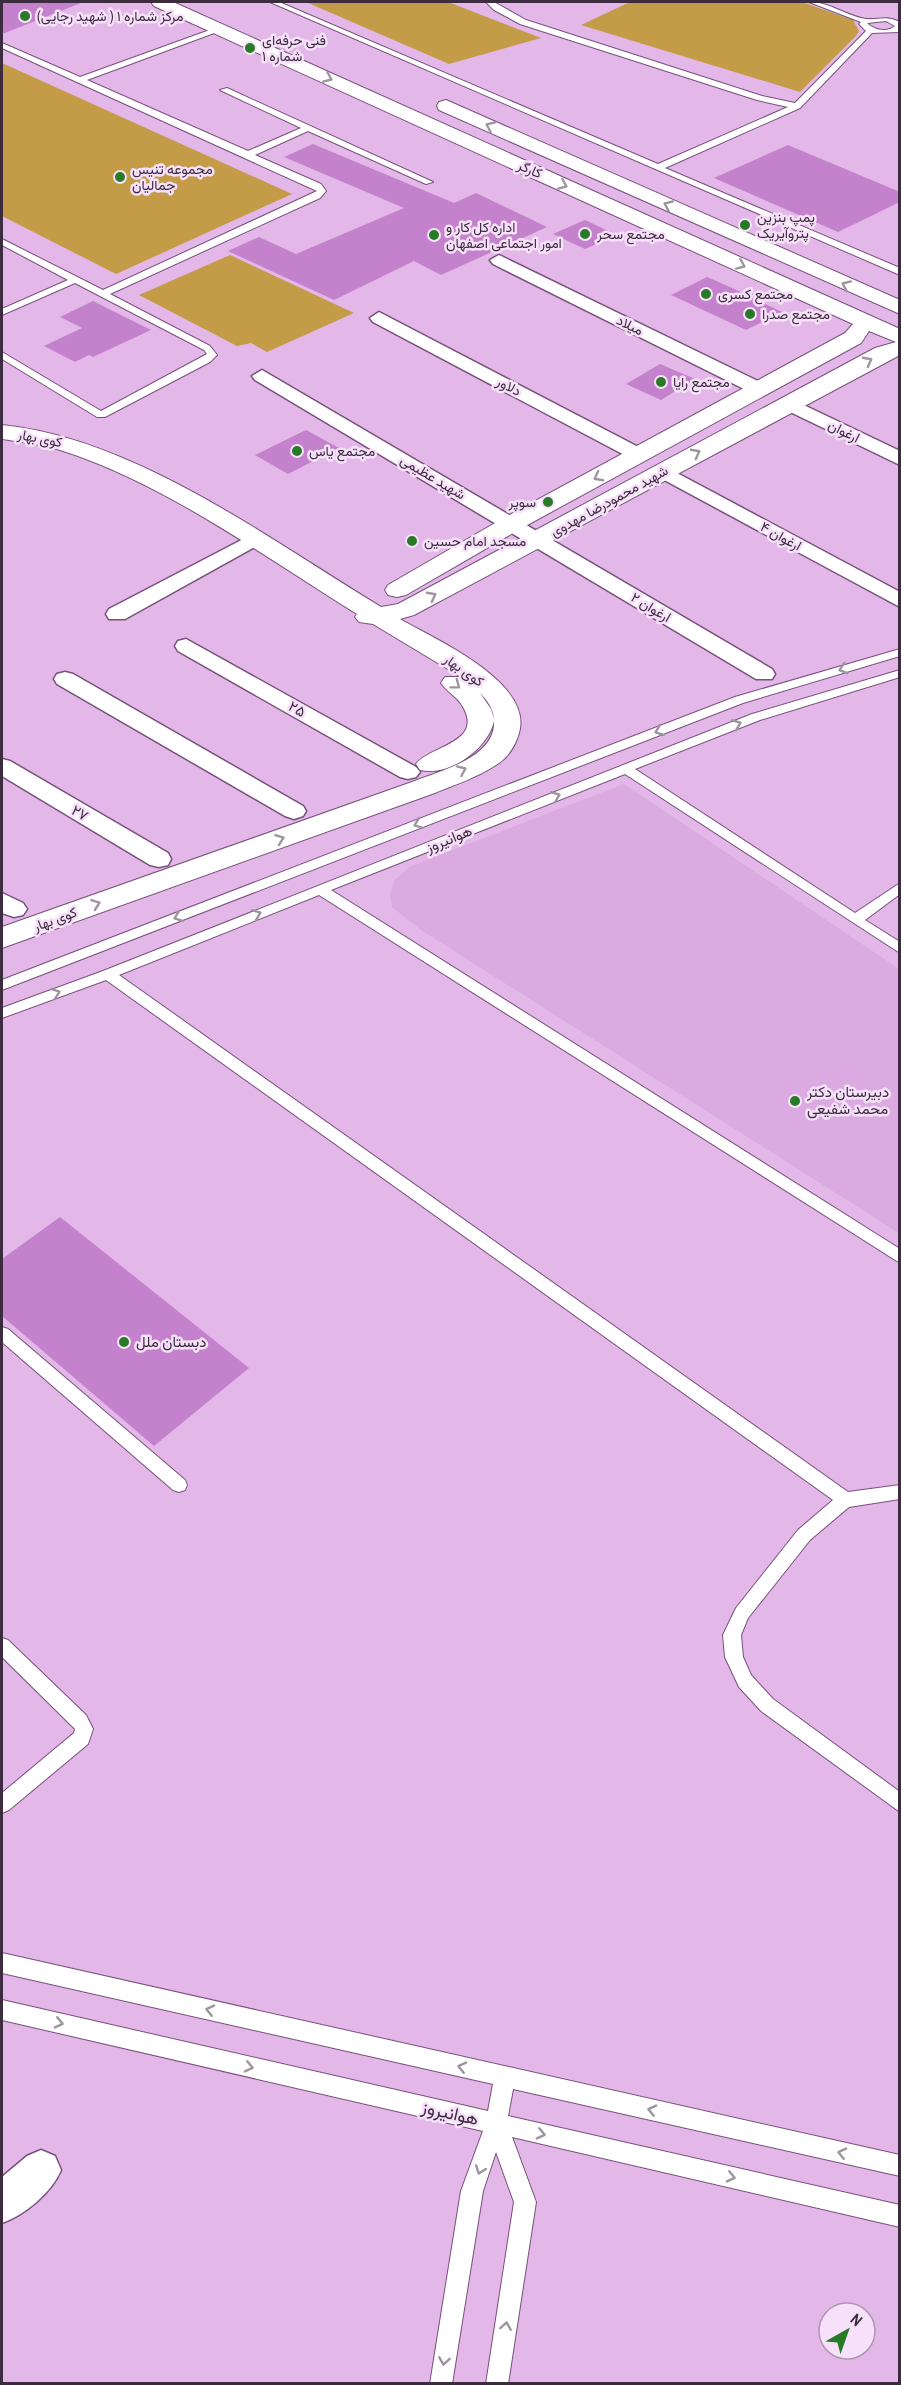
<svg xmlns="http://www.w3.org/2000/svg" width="901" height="2385" font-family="'Archivo Narrow',Vazirmatn,sans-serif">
	<rect width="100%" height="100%" fill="#e3b7e8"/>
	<!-- built -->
	<polygon fill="#dbaae0" points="624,784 899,969 899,1233 421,930 392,907 390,894 395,880 409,867"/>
	<!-- green -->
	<g fill="#c49b47">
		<polygon points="306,2 448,2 541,38 449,64"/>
		<polygon points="630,2 802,2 853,20 859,31 856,36 800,92 581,25"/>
		<polygon points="2,63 292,194 116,274 2,216"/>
		<polygon points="230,255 354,313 267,352 251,343 237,346 139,295"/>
	</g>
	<!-- building -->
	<g fill="#c382cb">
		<polygon points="2,2 81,2 81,3 2,34"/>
		<polygon points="313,144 454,203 476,193 547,227 441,275 414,261 334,300 228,251 259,237 296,254 404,208 284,157"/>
		<polygon points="788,145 900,192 900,202 838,232 714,178"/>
		<polygon points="585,220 617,235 585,249 553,234"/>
		<polygon points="707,277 730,287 782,312 746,330 671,295"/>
		<polygon points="93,301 151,330 93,357 89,355 75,362 44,346 82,328 60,317"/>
		<polygon points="660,364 695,379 661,400 626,384"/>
		<polygon points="306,430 339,448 288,474 255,455"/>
		<polygon points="60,1217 249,1368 154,1446 2,1316 2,1259"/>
	</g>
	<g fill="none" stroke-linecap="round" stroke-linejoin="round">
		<!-- lane casing -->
		<g stroke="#78517d" stroke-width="2">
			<g id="lane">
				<path d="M270 2H279L658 164 788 107 757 100 520 24 494 10 486 2H494L526 20 762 96 795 103 866 31 859 24 861 22 809 2C830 2 846 16 866 19 880 20 885 15 900 22L899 32 872 33 800 108 665 168 900 268V275ZM886 21 895 26C887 33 874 30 867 23Z"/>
				<polygon points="218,27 225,29 87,80 248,151 301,128 220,90 227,88 433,182 426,184 308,131 255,155 321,184 326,191 320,198 110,294 210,346 217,355 210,362 105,417 97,417 2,359 2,352 101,411 207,354 204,350 75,283 2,315 2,309 68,280 2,245 2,239 103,290 317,191 2,48 2,43 80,77"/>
				<polygon points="900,649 900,656 743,703 2,990 2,980 735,697"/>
				<polygon points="900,670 900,677 760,720 635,769 855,913 900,883 900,894 865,920 900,942 900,953 625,774 331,890 900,1249 900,1263 319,895 119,975 848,1492 900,1485 900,1499 849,1507 810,1540 748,1618 741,1635 743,1657 751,1675 773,1699 900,1792 900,1812 761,1711 739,1687 725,1657 723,1635 736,1608 798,1530 833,1500 106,980 2,1018 2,1008 103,971 752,714"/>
				<polygon points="2,1327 8,1329 185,1480 187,1485 185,1490 179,1492 173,1490 2,1342"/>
				<polygon points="2,1638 8,1640 86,1715 93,1729 88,1744 9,1810 2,1813 2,1793 74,1733 75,1729 2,1657"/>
				<polygon points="2,1953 900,2155 900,2176 513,2089 508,2116 900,2205 900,2227 512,2137 536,2202 508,2384 486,2384 514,2202 496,2152 483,2191 452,2384 430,2384 461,2191 483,2131 2,2020 2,2000 488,2111 493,2084 2,1973"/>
			</g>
		</g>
		<!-- street casing -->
		<g stroke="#78517d" stroke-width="3">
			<g id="street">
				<polygon points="499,255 768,386 771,390 761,396 754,394 493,264 490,260"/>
				<polygon points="379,312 646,451 649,455 646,459 632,459 373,322 370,318"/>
				<polygon points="262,370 772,669 775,674 772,679 756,679 255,380 252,376"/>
				<polygon points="789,398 900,451 900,465 782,408 779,404 782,400"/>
				<polygon points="662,465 900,592 900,607 655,475 652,471 655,467"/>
				<polygon points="253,534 260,536 263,540 260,544 125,619 109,619 106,614 109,609"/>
				<polygon points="186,639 416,767 420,772 416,777 408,779 400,777 178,651 175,646 178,641"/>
				<polygon points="65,672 73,674 303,806 306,811 303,816 294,819 285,816 57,684 54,679 57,674"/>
				<polygon points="2,759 10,761 168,853 171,859 168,865 159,867 150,865 2,776"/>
				<polygon points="2,893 23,903 27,909 23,915 14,917 2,913"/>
				<path d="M41 2150 55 2156 61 2170C52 2192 25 2215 2 2223V2177L27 2156Z"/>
			</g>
		</g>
		<!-- secondary casing -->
		<g stroke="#78517d" stroke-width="2">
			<g id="secondary">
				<path d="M151 2H173L900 329V355L414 615 400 619C434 639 534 682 519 733 516 744 509 756 499 763 479 777 454 785 432 794L2 948V927L412 782C439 771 496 758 494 721 488 749 449 777 420 770L416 764C429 746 484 743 463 707 458 697 447 692 441 683L445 677H461L373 624 359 622 355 617 357 614C265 557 163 482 60 450 41 444 21 442 2 439V425C134 438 269 539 381 607L398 604 875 348 896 342 869 331 861 343 520 529 406 595 397 597 388 595 385 590 388 585 502 519 845 333 853 324 154 6ZM480 693C487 700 493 708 494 719L491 709Z"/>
				<polygon points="446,100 900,300 900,314 439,110 437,106 439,102"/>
			</g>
		</g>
		<!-- lane -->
		<use href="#lane" fill="#fff" fill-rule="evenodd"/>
		<!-- street -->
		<use href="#street" fill="#fff" fill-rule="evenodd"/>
		<!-- secondary -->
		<use href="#secondary" fill="#fff" fill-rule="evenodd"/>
	</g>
	<!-- one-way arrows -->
	<defs><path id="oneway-chevron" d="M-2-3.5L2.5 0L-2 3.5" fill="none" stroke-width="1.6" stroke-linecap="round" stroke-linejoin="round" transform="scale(1.5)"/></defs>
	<g stroke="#9e969f">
		<use href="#oneway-chevron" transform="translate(328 78) rotate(24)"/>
		<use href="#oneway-chevron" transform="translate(490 126) rotate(-156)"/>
		<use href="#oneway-chevron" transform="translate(563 185) rotate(24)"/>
		<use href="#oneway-chevron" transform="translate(668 205) rotate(-156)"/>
		<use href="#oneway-chevron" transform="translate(741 265) rotate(24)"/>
		<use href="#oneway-chevron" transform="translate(846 285) rotate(-156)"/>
		<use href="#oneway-chevron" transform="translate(868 361) rotate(-28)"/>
		<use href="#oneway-chevron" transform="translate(696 453) rotate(-28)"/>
		<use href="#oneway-chevron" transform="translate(598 477) rotate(152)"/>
		<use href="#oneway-chevron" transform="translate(432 596) rotate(-28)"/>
		<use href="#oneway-chevron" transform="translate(843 669) rotate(163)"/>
		<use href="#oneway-chevron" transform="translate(456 685) rotate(37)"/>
		<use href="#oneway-chevron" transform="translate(737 724) rotate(-22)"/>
		<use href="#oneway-chevron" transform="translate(659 731) rotate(159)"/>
		<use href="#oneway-chevron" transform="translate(462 770) rotate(-24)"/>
		<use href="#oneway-chevron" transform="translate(556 796) rotate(-22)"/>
		<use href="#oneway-chevron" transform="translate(418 824) rotate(159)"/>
		<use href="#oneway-chevron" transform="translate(280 839) rotate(-20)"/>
		<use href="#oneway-chevron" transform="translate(96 904) rotate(-20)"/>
		<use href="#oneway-chevron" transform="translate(257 914) rotate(-21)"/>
		<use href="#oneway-chevron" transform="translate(178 917) rotate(159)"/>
		<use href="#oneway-chevron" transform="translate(56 993) rotate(-20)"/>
		<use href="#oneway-chevron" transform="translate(210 2010) rotate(-167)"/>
		<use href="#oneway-chevron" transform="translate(59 2023) rotate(13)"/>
		<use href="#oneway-chevron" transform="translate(249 2067) rotate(13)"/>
		<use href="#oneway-chevron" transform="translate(462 2067) rotate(-167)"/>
		<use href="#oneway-chevron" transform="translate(652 2110) rotate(-167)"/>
		<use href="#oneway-chevron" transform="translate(541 2134) rotate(13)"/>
		<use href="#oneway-chevron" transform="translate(842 2153) rotate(-167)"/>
		<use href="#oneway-chevron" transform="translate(480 2170) rotate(110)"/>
		<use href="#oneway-chevron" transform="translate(731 2177) rotate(13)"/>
		<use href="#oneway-chevron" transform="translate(506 2326) rotate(-81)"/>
		<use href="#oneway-chevron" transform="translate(444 2361) rotate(99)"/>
	</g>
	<!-- markers -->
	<g fill="#287b26" stroke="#f7e0f9" stroke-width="2">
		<circle cx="25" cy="16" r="6"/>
		<circle cx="250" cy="48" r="6"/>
		<circle cx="120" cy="177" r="6"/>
		<circle cx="745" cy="225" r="6"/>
		<circle cx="585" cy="234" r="6"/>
		<circle cx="434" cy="235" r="6"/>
		<circle cx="706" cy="294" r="6"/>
		<circle cx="750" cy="314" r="6"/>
		<circle cx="661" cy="382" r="6"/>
		<circle cx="297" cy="451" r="6"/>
		<circle cx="548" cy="502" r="6"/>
		<circle cx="412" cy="541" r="6"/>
		<circle cx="795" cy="1101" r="6"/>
		<circle cx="124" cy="1342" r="6"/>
	</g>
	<g text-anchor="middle" stroke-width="5" stroke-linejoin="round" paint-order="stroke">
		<!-- far-poi labels -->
		<g font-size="14" fill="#3d2c3f" stroke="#f7e0f9" text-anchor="start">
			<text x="37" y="21">مرکز شماره ۱ ( شهید رجایی)</text>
			<text x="262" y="45">فنی حرفه‌ای<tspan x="262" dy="16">شماره ۱</tspan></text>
			<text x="132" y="174">مجموعه تنیس<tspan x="132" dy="16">جمالیان</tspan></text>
			<text x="757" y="222">پمپ بنزین<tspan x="757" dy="16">پتروآیریک</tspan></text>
			<text x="446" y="232">اداره کل کار و<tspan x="446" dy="16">امور اجتماعی اصفهان</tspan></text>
			<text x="597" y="239">مجتمع سحر</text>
			<text x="718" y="299">مجتمع کسری</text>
			<text x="762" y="319">مجتمع صدرا</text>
			<text x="673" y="387">مجتمع رایا</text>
			<text x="309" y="456">مجتمع یاس</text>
			<text x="536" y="507" text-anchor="end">سوپر</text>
			<text x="424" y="546">مسجد امام حسین</text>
		</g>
		<!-- far-street labels -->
		<g font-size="14" fill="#3d2c3f" stroke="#f7e0f9">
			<text transform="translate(530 169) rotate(24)" y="5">کارگر</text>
			<text transform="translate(630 325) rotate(27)" y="5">میلاد</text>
			<text transform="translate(509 386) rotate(28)" y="5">دلاور</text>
			<text transform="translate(844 431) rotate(27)" y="5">ارغوان</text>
			<text transform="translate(40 438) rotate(11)" y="5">کوی بهار</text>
			<text transform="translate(433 477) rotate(31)" y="5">شهید عظیمی</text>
			<text transform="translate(609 501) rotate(-29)" y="5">شهید محمودرضا مهدوی</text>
			<text transform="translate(781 536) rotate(29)" y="5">ارغوان ۴</text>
			<text transform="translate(651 607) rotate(31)" y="5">ارغوان ۲</text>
			<text transform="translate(464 670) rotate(35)" y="5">کوی بهار</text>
			<text transform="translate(55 919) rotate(-20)" y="5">کوی بهار</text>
		</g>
		<!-- street labels -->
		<g font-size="15" fill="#3d2c3f" stroke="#f7e0f9">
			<text transform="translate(297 709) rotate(29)" y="5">۲۵</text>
			<text transform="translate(80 813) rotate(30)" y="5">۲۷</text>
			<text transform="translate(449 839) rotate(-22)" y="5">هوانیروز</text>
		</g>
		<!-- poi labels -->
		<g font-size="15" fill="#3d2c3f" stroke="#f7e0f9" text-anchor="start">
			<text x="807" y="1097">دبیرستان دکتر<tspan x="807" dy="17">محمد شفیعی</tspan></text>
			<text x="136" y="1347">دبستان ملل</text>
		</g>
		<!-- near-street labels -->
		<g font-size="18" fill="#3d2c3f" stroke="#f7e0f9">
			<text transform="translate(450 2113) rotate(13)" y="6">هوانیروز</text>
		</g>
	</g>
	<!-- border -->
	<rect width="901" height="2385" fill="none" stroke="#3d2c3f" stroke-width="6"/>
	<!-- north arrow -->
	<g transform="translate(847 2331) rotate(40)"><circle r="28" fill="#f7e0f9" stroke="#ad98af" stroke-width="1.5"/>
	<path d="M0-4.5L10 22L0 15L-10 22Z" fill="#287b26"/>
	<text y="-9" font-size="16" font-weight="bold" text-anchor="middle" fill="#3d2c3f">N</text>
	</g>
</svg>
